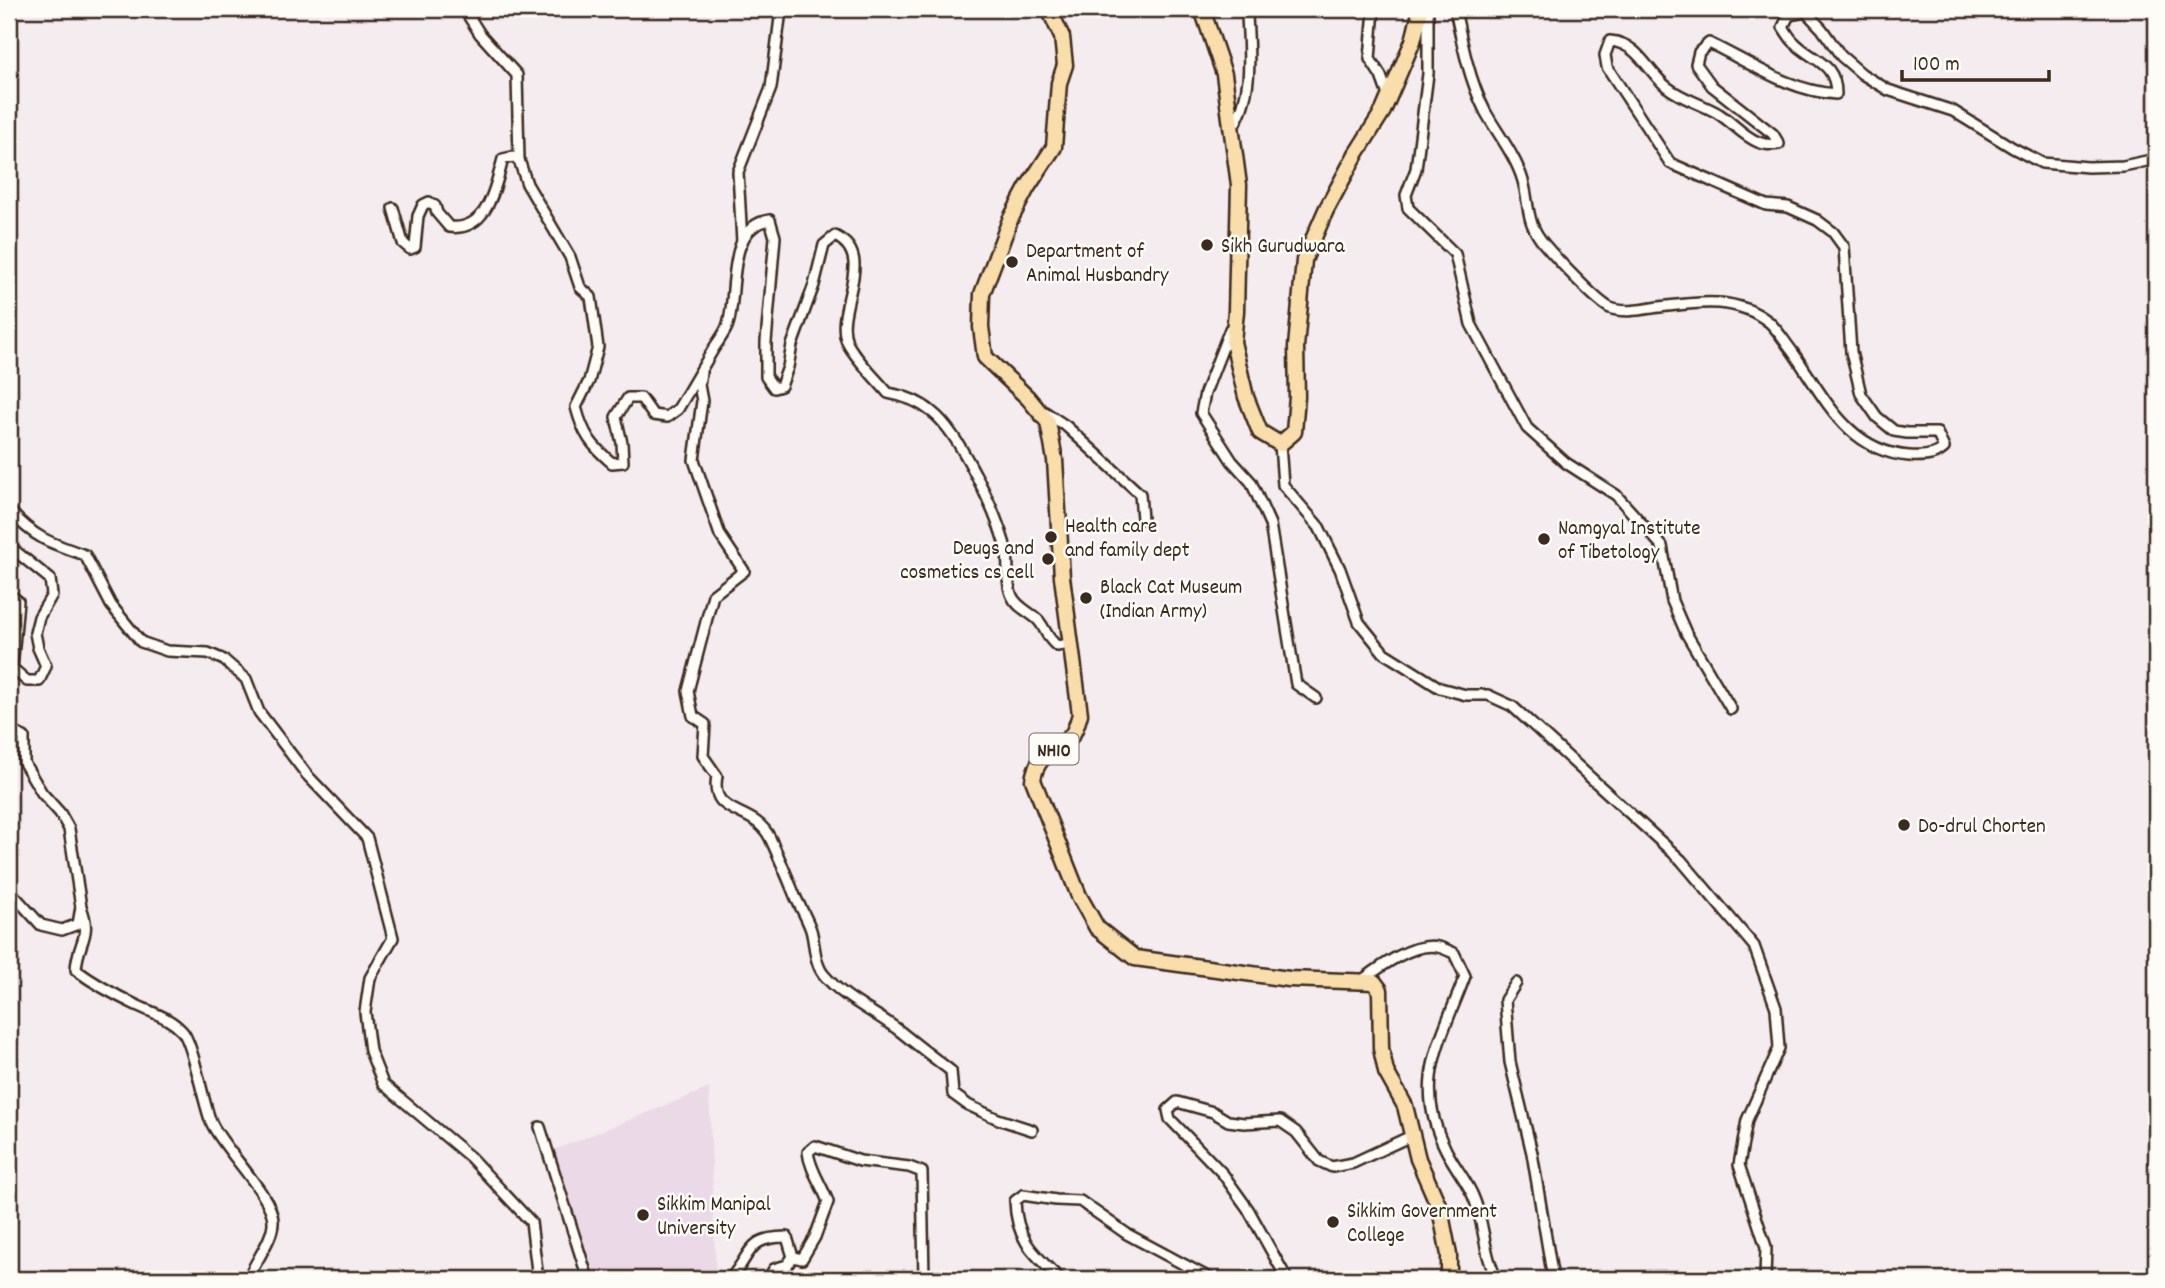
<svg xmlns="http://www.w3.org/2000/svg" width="2165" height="1288" font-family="Dekko,sans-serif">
	<rect width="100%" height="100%" fill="#f5ecf0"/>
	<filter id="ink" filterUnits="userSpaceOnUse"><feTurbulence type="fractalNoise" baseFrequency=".0143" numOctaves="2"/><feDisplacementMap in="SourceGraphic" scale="14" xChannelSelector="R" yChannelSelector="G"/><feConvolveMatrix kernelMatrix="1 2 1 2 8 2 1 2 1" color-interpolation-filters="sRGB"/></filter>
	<g filter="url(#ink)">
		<!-- built -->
		<polygon fill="#ebd9e8" points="709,1088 716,1279 592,1279 554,1150"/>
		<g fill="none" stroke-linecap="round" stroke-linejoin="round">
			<!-- minor casing -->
			<g stroke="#3b2a1e" stroke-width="14">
				<g id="minor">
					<path d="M464 9 480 34 517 75 519 160 527 184 570 257 580 287 591 297 598 347 589 381 576 407C583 434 591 445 612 463L623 462 622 443 616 417 628 398H641L653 415 667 417 678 409C690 389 702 368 714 348 719 340 726 332 728 324 738 294 725 226 770 220L775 237 766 342V377L774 388 781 386 788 367 792 345 814 285 824 245 835 236C878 257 833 309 847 342 852 355 878 381 888 393 905 396 919 401 932 412 960 433 999 518 1007 553 1009 566 1006 584 1012 596 1017 608 1031 612 1039 621 1047 631 1045 636 1057 646L1070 644"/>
					<polyline points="1374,9 1370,59 1381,76 1389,98"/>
					<polyline points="1428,9 1428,74 1416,169 1406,195 1408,208 1455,254 1471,324 1527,428 1566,463 1616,495 1662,546 1672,601 1686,633 1731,709"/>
					<path d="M1455 9C1462 43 1469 79 1485 111 1497 133 1516 156 1523 181 1530 206 1525 222 1545 245 1556 258 1596 301 1610 308 1623 313 1639 310 1652 308 1692 303 1735 294 1769 322 1778 330 1784 341 1792 351 1824 396 1847 451 1909 456 1921 457 1936 456 1944 448L1937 433H1907L1894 431 1877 417 1861 394 1851 352 1844 247 1833 232 1817 220 1788 207 1766 205 1670 163 1607 67 1605 55 1610 41C1638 43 1647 71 1667 87 1682 99 1702 104 1719 114 1733 123 1743 136 1758 142 1765 145 1772 145 1779 144L1773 134 1712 86 1696 64 1699 52 1709 43C1751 63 1789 91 1836 94 1836 61 1811 61 1793 41 1789 37 1786 31 1783 27L1789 15 1806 12 1822 29 1841 56 1862 74 1888 90 1953 111 2013 148 2042 163 2088 167 2123 166 2156 159"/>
					<path d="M1232 128C1254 96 1249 53 1247 16L1252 9"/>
					<path d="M393 208 403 243 410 249 415 247 418 216 423 205 429 202 435 206 437 213 449 227C488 232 495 187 503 159L512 157 519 160"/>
					<polyline points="742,242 738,172 771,88 780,18 776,9"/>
					<polyline points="1230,329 1205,393 1201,413 1232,461 1251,482 1270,524 1296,684 1316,698"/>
					<path d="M701 373 699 385 702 401 694 460 720 535 744 571 713 595 688 691 693 716 705 724 703 756 717 776C709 818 753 804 770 838 779 857 787 876 795 896 800 907 807 918 811 930 815 944 814 963 824 975 845 1000 876 1012 901 1032 917 1045 934 1058 951 1071L953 1094 968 1105 998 1119 1032 1130"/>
					<polyline points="1045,412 1066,426 1140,494 1142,519"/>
					<polyline points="1280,444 1283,485 1319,527 1340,569 1359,622 1384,653 1440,688 1466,695 1488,695 1512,706 1681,860 1754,946 1776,1008 1779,1048 1747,1120 1739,1165 1766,1247 1765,1279"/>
					<path d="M9 510C34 538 50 543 85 555L111 605 141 642 167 651 208 653 224 660 246 679 259 712 307 775 367 838 393 938 370 978 365 1012 370 1051 383 1084 470 1157 531 1222 538 1279"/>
					<polyline points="9,546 50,579 52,595 39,617 35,633 38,648 46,666 39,681 27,681 12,668 18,601 9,594"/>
					<polyline points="9,730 24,737 24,763 42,793 60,813 69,829 81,907 78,924 62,930 41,925 9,890"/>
					<path d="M81 907C93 937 77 942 76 970 95 984 115 995 136 1005 153 1013 169 1017 182 1031 193 1042 203 1103 211 1122 223 1149 273 1196 273 1221 274 1238 254 1263 248 1279"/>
					<path d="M1361 981C1380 967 1413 942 1438 947 1443 948 1449 951 1454 953L1465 976C1442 1039 1411 1083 1446 1150 1454 1166 1466 1180 1473 1196 1485 1223 1483 1254 1497 1279"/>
					<polyline points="1516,983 1505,1000 1510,1062 1532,1153 1553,1279"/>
					<polyline points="540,1127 588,1279"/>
					<path d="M793 1257 802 1259 815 1237 828 1202C822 1185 810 1170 808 1152L815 1146 860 1161 909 1167 922 1172 924 1279"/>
					<path d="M730 1279C753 1253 746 1237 787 1237L793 1257"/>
					<polyline points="768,1279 774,1269 787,1265 793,1257"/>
					<path d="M1060 1279C1034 1254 1016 1240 1015 1201L1023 1195 1056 1200 1080 1201 1127 1234 1211 1279"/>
					<polyline points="1287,1279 1248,1209 1223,1174 1170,1119 1168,1110 1177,1102 1213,1112 1228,1121 1244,1123 1280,1121 1296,1132 1319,1161 1332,1167 1353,1163 1411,1136"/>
				</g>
			</g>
			<!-- primary casing -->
			<g stroke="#3b2a1e" stroke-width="19">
				<polyline id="primary" points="1202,9 1224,74 1239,185 1236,311 1233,342 1246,397 1260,432 1280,444 1294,432 1297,397 1296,347 1304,260 1326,210 1356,154 1383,111 1413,41 1421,9"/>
			</g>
			<!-- trunk casing -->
			<g stroke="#3b2a1e" stroke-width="19">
				<path id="trunk" d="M1049 9 1062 37 1065 65 1059 83 1054 147 1027 188 1010 220 982 294 981 327 985 357 1028 398 1048 422 1055 460 1062 577 1080 714C1078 721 1076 729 1072 735 1056 753 1037 752 1033 780L1079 896 1097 928 1135 958 1289 979 1374 982 1380 990 1381 1048 1386 1072 1405 1106 1418 1159 1440 1209 1449 1255V1279"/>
			</g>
			<!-- minor -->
			<use href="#minor" stroke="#fdfcf7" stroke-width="9"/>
			<!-- primary -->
			<use href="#primary" stroke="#f9deab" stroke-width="14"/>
			<!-- trunk -->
			<use href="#trunk" stroke="#f9deab" stroke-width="14"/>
		</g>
	</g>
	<!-- markers -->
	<g fill="#3b2a1e" stroke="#fdfcf7" stroke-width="2.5">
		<circle cx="1207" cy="245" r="7"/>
		<circle cx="1012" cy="262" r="7"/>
		<circle cx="1051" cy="537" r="7"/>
		<circle cx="1544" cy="539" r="7"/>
		<circle cx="1048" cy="559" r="7"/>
		<circle cx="1086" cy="598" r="7"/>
		<circle cx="1904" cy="825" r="7"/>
		<circle cx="643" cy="1215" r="7"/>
		<circle cx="1333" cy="1222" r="7"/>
	</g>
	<g text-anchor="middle" stroke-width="5" stroke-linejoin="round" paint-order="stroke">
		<!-- shield labels -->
		<rect fill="#fdfcf7" stroke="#75695f" stroke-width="2" x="1029.5" y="733.5" width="49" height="31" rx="5"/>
		<g font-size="19" font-weight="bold" fill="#3b2a1e">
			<text x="1054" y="756">NH10</text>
		</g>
		<!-- poi labels -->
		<g font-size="21" fill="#3b2a1e" stroke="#fdfcf7" text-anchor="start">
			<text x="1221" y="252">Sikh Gurudwara</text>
			<text x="1026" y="257">Department of<tspan x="1026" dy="24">Animal Husbandry</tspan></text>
			<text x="1065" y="532">Health care<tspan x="1065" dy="24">and family dept</tspan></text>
			<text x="1558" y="534">Namgyal Institute<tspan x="1558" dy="24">of Tibetology</tspan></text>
			<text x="1034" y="554" text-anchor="end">Deugs and<tspan x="1034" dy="24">cosmetics cs cell</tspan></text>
			<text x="1100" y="593">Black Cat Museum<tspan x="1100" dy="24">(Indian Army)</tspan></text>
			<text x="1918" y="832">Do-drul Chorten</text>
			<text x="657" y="1210">Sikkim Manipal<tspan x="657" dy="24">University</tspan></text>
			<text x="1347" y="1217">Sikkim Government<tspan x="1347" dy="24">College</tspan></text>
		</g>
	</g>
	<!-- margin -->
	<rect width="2165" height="1288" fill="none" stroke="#fdfcf7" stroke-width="35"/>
	<rect x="18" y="18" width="2130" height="1253" fill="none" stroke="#3b2a1e" stroke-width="2.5" filter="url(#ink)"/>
	<!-- scale -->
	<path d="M1902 70v10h147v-10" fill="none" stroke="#3b2a1e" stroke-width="3.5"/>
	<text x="1913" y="70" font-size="21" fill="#3b2a1e" stroke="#fdfcf7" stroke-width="5" paint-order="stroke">100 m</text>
</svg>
